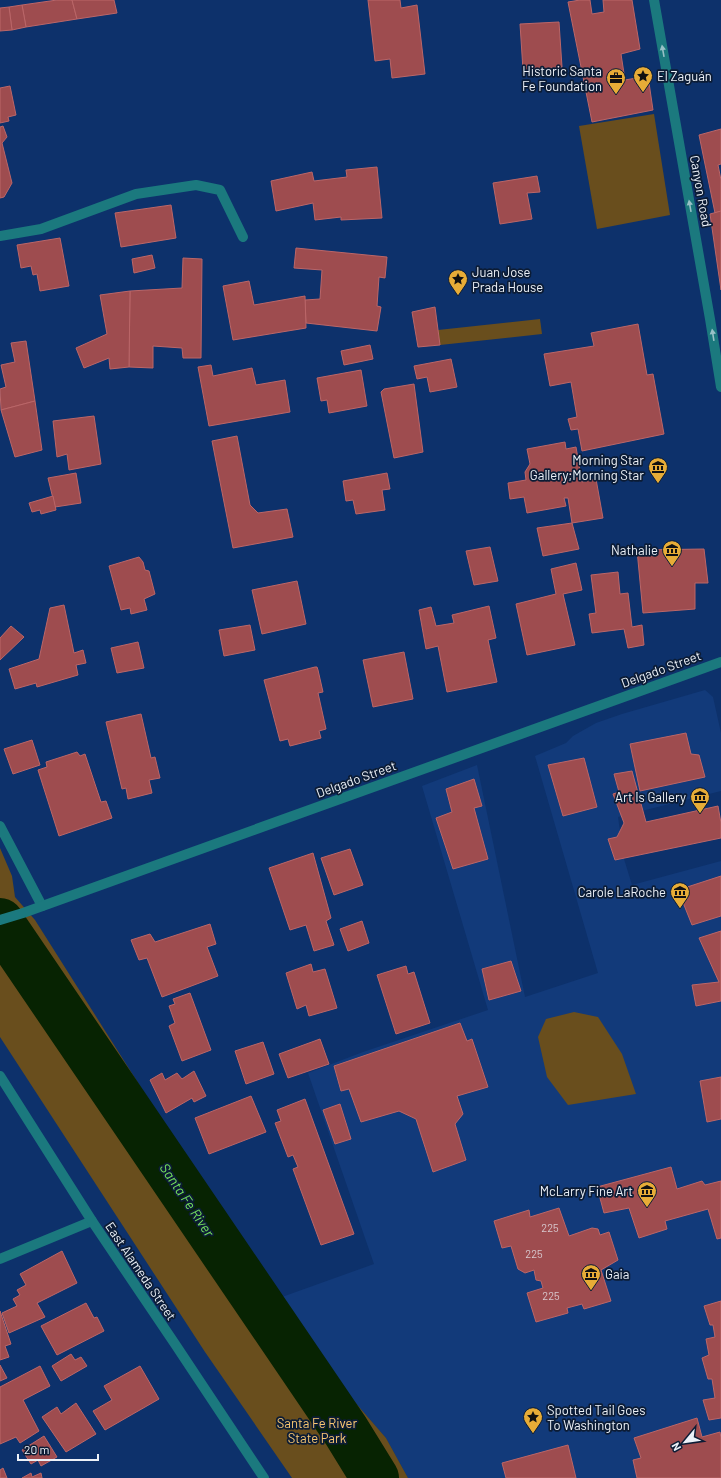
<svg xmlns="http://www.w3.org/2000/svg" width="721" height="1478" font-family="Barlow,sans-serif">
	<rect width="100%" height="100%" fill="#0d316b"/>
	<!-- built -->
	<polygon fill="#123a7a" points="705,690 713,697 721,733 721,791 618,817 624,859 632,885 721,861 721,1478 408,1478 386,1438 268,1302 374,1264 308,1073 363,1052 488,1010 422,786 477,765 525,997 598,973 535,756 566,743 573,736 596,723 622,714"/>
	<!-- green -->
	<g fill="#694e1d">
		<polygon points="654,114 670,215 597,229 579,126"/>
		<polygon points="540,319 542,334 440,345 438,330"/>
		<polygon points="0,848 12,876 15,897 35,920 164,1124 259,1289 268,1302 386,1438 408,1478 292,1478 205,1352 0,1037"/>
		<polygon points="574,1012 598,1017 622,1054 636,1094 568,1105 547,1077 538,1037 546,1019"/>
	</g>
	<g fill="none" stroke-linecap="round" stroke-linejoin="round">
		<!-- river -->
		<polyline stroke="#072302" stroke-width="48" points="0,922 346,1431 375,1478"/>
	</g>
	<!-- building -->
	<g fill="#9e4c4f" stroke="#bb6668">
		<polygon points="57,0 72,0 77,19 26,27 22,5"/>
		<polygon points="72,0 114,0 117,13 77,19"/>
		<polygon points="368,0 400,0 401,8 417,5 425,74 392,78 390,59 375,61"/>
		<polygon points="580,0 590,0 592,14 604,12 603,0 632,0 640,49 621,54 625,80 648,76 653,110 592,122 568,2"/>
		<polygon points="22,5 26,27 12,30 9,7"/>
		<polygon points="9,7 12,30 0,31 0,8"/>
		<polygon points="559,22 562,67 523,70 520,24"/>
		<polygon points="10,86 16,115 8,117 9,121 0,123 0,88"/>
		<polygon points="3,126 7,137 2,143 12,183 4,197 0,198 0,127"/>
		<polygon points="721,129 721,164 718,165 721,180 721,211 715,213 699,135"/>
		<polygon points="377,167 382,218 341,220 341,217 315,220 313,203 276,211 271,181 312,172 314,181 347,177 346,170"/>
		<polygon points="537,176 540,192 527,193 532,219 500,224 493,183"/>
		<polygon points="171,205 176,238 121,247 115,213"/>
		<polygon points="721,211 721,290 710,214"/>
		<polygon points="60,238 69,286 40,291 37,274 33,275 31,266 21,268 17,245"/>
		<polygon points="296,248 387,257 385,278 379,277 377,306 381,307 377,331 306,323 305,300 320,299 322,270 294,268"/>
		<polygon points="152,255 155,268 134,273 132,259"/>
		<polygon points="183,258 202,259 201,358 183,358 182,348 153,346 153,368 129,367 130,291 182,288"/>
		<polygon points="249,281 254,305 305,296 306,328 233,340 223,286"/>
		<polygon points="130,291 129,367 110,369 109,358 84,368 76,348 107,334 100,295"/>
		<polygon points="435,307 440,345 418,347 412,312"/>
		<polygon points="638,324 647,375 653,374 664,434 582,451 578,429 571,430 568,419 577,417 571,382 550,386 544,354 594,346 591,333"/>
		<polygon points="26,341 35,401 1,410 0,389 6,387 1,365 15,362 11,343"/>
		<polygon points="370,345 373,359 344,365 341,351"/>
		<polygon points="451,359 457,387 430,392 427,377 417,379 414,366"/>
		<polygon points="211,365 213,376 252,368 256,385 285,380 290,412 209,426 198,367"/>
		<polygon points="361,370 367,406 329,413 327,400 321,401 317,378"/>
		<polygon points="414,384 423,452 394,458 381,392 384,389"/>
		<polygon points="35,401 42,450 15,457 1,410"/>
		<polygon points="94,416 101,464 69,470 67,454 57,457 53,421"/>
		<polygon points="237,436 250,505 258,513 287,509 293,537 233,548 212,441"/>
		<polygon points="565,442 566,449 576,447 582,482 596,479 603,518 572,523 568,498 564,498 566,506 527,513 524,497 510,499 508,483 526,480 525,472 530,464 527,449"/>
		<polygon points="76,473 81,503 55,507 48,478"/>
		<polygon points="387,473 390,489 382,490 385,510 356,514 353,500 346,501 343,481"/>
		<polygon points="53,496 56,510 41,514 40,510 32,512 29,503"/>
		<polygon points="572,523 579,549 543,556 537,528"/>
		<polygon points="490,547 498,581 474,585 466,551"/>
		<polygon points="704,549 708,583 695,583 695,609 643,613 637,550"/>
		<polygon points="139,557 143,562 145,570 149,571 155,594 144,599 147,610 131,614 130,608 121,610 109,566"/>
		<polygon points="576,563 582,590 563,594 575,645 527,655 516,604 556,594 551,569"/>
		<polygon points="618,572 620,594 628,593 632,627 642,625 644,645 628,648 624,629 592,633 589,614 596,613 591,575"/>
		<polygon points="297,581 306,624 262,634 252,590"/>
		<polygon points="64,605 74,653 83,650 86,663 76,665 78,675 37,687 36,683 15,689 9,669 39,659 50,608"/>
		<polygon points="489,606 496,638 488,640 497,682 447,692 438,646 426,649 419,610 431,607 436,626 454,623 452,615"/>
		<polygon points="250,625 255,650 224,656 219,630"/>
		<polygon points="11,626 24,637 0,660 0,638"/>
		<polygon points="138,642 144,668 117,673 111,648"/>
		<polygon points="404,652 413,699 373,707 363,660"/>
		<polygon points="315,667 317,667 318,670 323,692 318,693 326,729 319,731 321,738 290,746 288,739 280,741 264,680"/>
		<polygon points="141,714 151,758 155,757 160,778 149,780 152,793 128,799 126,788 122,789 106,722"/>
		<polygon points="686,733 691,754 699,755 705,777 640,791 630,744"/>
		<polygon points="32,740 40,765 13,774 4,749"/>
		<polygon points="77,752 80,756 85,754 101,802 106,801 112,818 59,836 38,770 47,767 46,762"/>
		<polygon points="584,758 597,807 563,816 548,765"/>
		<polygon points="632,771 646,822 718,806 721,823 721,838 615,860 608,839 617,837 624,823 613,794 619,792 614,774"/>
		<polygon points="474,779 482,806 474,808 488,859 453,869 436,818 452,812 446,789"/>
		<polygon points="350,849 363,885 334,895 321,858"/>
		<polygon points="313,853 331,918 326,921 334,945 314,951 306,925 290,930 269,868"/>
		<polygon points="721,876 721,916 692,925 678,890"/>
		<polygon points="362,921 369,943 348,951 340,929"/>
		<polygon points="210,924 216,944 207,947 218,976 162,997 147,958 139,960 131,940 150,934 155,942"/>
		<polygon points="721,931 721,1001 696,1006 692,985 719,982 699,938"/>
		<polygon points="511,961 521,991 489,1000 482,969"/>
		<polygon points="311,964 313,972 325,969 337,1008 309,1016 306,1005 297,1009 286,973"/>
		<polygon points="406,966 408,974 414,972 430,1023 396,1034 377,975"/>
		<polygon points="190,993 211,1050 182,1061 169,1026 175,1023 169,1006 175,1004 173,999"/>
		<polygon points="460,1023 467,1041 472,1039 488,1087 457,1096 463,1114 455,1124 466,1160 433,1172 416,1119 399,1111 361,1122 349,1089 341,1091 334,1066"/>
		<polygon points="320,1039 329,1064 288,1078 279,1054"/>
		<polygon points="263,1042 274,1074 246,1084 235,1051"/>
		<polygon points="194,1071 206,1096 194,1102 192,1098 166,1113 150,1080 162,1073 165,1080 177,1073 182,1079"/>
		<polygon points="721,1077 721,1119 707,1122 700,1081"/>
		<polygon points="251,1096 266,1132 209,1154 195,1118"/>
		<polygon points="305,1099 354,1234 321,1245 293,1169 298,1167 293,1155 288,1157 275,1123 281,1121 277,1110"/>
		<polygon points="340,1104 351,1139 335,1144 323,1110"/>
		<polygon points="671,1167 677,1189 702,1181 705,1185 721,1181 721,1238 717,1239 708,1209 665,1221 667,1229 639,1238 629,1208 604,1213 597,1187"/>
		<polygon points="559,1208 569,1236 592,1228 598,1229 600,1235 609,1232 618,1260 601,1270 611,1301 584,1309 582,1304 567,1308 568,1313 536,1322 527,1293 543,1288 541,1281 536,1280 534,1270 525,1273 518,1269 511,1246 502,1248 494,1221 529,1210 530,1217"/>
		<polygon points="62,1251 77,1283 37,1303 45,1317 9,1333 2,1313 17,1306 13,1299 20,1295 17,1290 26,1285 20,1274"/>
		<polygon points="721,1301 721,1418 709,1420 703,1400 715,1398 712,1379 708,1379 702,1358 709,1355 706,1339 715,1337 713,1325 710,1325 704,1306"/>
		<polygon points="86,1303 94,1318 97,1317 104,1331 57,1355 41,1326"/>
		<polygon points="0,1311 11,1344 5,1346 9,1357 0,1360"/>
		<polygon points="71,1354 75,1360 81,1357 87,1366 61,1381 52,1366"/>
		<polygon points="0,1365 7,1378 0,1381"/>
		<polygon points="40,1366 50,1386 23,1400 39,1431 20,1443 16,1437 0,1444 0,1387"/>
		<polygon points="140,1366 159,1399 105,1430 93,1411 112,1400 104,1386"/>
		<polygon points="76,1403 96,1434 66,1452 42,1417 57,1407 61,1414"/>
		<polygon points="697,1418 702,1437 720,1432 721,1438 721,1478 637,1478 633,1460 641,1458 634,1438"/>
		<polygon points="44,1436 57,1457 41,1466 38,1460 31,1464 22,1450"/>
		<polygon points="568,1445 576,1478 506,1478 502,1463"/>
		<polygon points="3,1468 7,1478 0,1478 0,1470"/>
		<polygon points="31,1473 32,1477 41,1473 42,1478 22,1478"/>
	</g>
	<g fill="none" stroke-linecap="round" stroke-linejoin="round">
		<!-- service -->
		<g stroke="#1b797e" stroke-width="10">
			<polyline points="0,236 41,229 136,194 196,185 220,190 243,237"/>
			<polyline points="0,1259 92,1221"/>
		</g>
		<!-- minor -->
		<g stroke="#1b797e" stroke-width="10">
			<polyline points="654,0 710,319 721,387"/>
			<polyline points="0,826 42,906"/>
			<polyline points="0,920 23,913 721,662"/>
		</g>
		<!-- tertiary -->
		<polyline stroke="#1b797e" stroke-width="10" points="0,1076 92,1221 175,1344 264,1478"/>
	</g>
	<!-- one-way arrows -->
	<defs><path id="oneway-solid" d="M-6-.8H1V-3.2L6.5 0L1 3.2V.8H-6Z"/></defs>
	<g fill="#98c1c7">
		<use href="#oneway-solid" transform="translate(663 51) rotate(-100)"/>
		<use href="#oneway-solid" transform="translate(690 206) rotate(-100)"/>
		<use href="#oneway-solid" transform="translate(713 335) rotate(-99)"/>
	</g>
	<!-- icons -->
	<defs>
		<g id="sight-pin" transform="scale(1)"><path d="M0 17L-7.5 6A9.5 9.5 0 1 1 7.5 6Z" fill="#e7ac37" stroke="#0c1c35"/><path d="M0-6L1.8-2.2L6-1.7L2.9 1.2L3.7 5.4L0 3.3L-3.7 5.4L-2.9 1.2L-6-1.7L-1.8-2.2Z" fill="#111"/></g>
		<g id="office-pin" transform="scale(1)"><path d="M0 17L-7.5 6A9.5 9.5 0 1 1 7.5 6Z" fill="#e7ac37" stroke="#0c1c35"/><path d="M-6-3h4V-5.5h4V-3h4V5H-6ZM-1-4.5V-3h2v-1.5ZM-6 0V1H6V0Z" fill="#111"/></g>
		<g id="museum-pin" transform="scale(1)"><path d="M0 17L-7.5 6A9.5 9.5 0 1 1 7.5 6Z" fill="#e7ac37" stroke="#0c1c35"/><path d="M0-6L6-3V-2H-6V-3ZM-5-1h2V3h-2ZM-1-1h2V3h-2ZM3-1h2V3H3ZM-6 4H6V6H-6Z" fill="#111"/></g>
	</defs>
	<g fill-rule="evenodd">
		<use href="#sight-pin" x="643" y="76"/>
		<use href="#office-pin" x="616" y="78"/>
		<use href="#sight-pin" x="458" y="279"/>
		<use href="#museum-pin" x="658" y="467"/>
		<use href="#museum-pin" x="672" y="550"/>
		<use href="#museum-pin" x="700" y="797"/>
		<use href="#museum-pin" x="680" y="892"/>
		<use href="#museum-pin" x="647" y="1191"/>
		<use href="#museum-pin" x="591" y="1274"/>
		<use href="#sight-pin" x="533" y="1417"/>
	</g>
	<g text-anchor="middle" stroke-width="3.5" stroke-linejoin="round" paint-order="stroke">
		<!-- number labels -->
		<g font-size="11" fill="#d8c8ce">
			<text x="550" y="1232">225</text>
			<text x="534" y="1258">225</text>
			<text x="551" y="1300">225</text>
		</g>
		<!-- poi labels -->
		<g font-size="13" fill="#ecf1f8" stroke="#0c1c35" text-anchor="end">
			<text x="602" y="76">Historic Santa<tspan x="602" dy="15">Fe Foundation</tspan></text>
			<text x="657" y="81" text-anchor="start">El Zaguán</text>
			<text x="472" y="277" text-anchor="start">Juan Jose<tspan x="472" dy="15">Prada House</tspan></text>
			<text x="644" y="465">Morning Star<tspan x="644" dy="15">Gallery;Morning Star</tspan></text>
			<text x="658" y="555">Nathalie</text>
			<text x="686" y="802">Art Is Gallery</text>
			<text x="666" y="897">Carole LaRoche</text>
			<text x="633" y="1196">McLarry Fine Art</text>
			<text x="605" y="1279" text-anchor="start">Gaia</text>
			<text x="547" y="1415" text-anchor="start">Spotted Tail Goes<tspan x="547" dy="15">To Washington</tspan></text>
		</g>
		<!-- street labels -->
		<g font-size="13" fill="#ecf1f8" stroke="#0c1c35">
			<text transform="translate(701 191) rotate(80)" y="5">Canyon Road</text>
			<text transform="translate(661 669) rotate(-20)" y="5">Delgado Street</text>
			<text transform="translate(356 779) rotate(-20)" y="5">Delgado Street</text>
			<text transform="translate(141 1271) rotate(56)" y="5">East Alameda Street</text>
		</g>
		<!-- park labels -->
		<g font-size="13" fill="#f9c771" stroke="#0c1c35">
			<text x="317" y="1428">Santa Fe River<tspan x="317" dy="15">State Park</tspan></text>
		</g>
		<!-- water labels -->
		<g font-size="14" font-style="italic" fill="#76e25c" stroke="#0c1c35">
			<text transform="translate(187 1200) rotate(56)" y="5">Santa Fe River</text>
		</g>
	</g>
	<!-- north arrow -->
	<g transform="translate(685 1442) rotate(241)" stroke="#0c1c35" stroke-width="3" paint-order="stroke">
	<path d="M0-3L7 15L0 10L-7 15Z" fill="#ecf1f8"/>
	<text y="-6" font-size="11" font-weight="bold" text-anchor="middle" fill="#ecf1f8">N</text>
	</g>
	<!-- scale -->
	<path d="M18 1454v6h80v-6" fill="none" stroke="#ecf1f8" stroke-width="2"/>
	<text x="24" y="1454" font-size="12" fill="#ecf1f8" stroke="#0c1c35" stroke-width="3" paint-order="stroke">20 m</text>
</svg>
